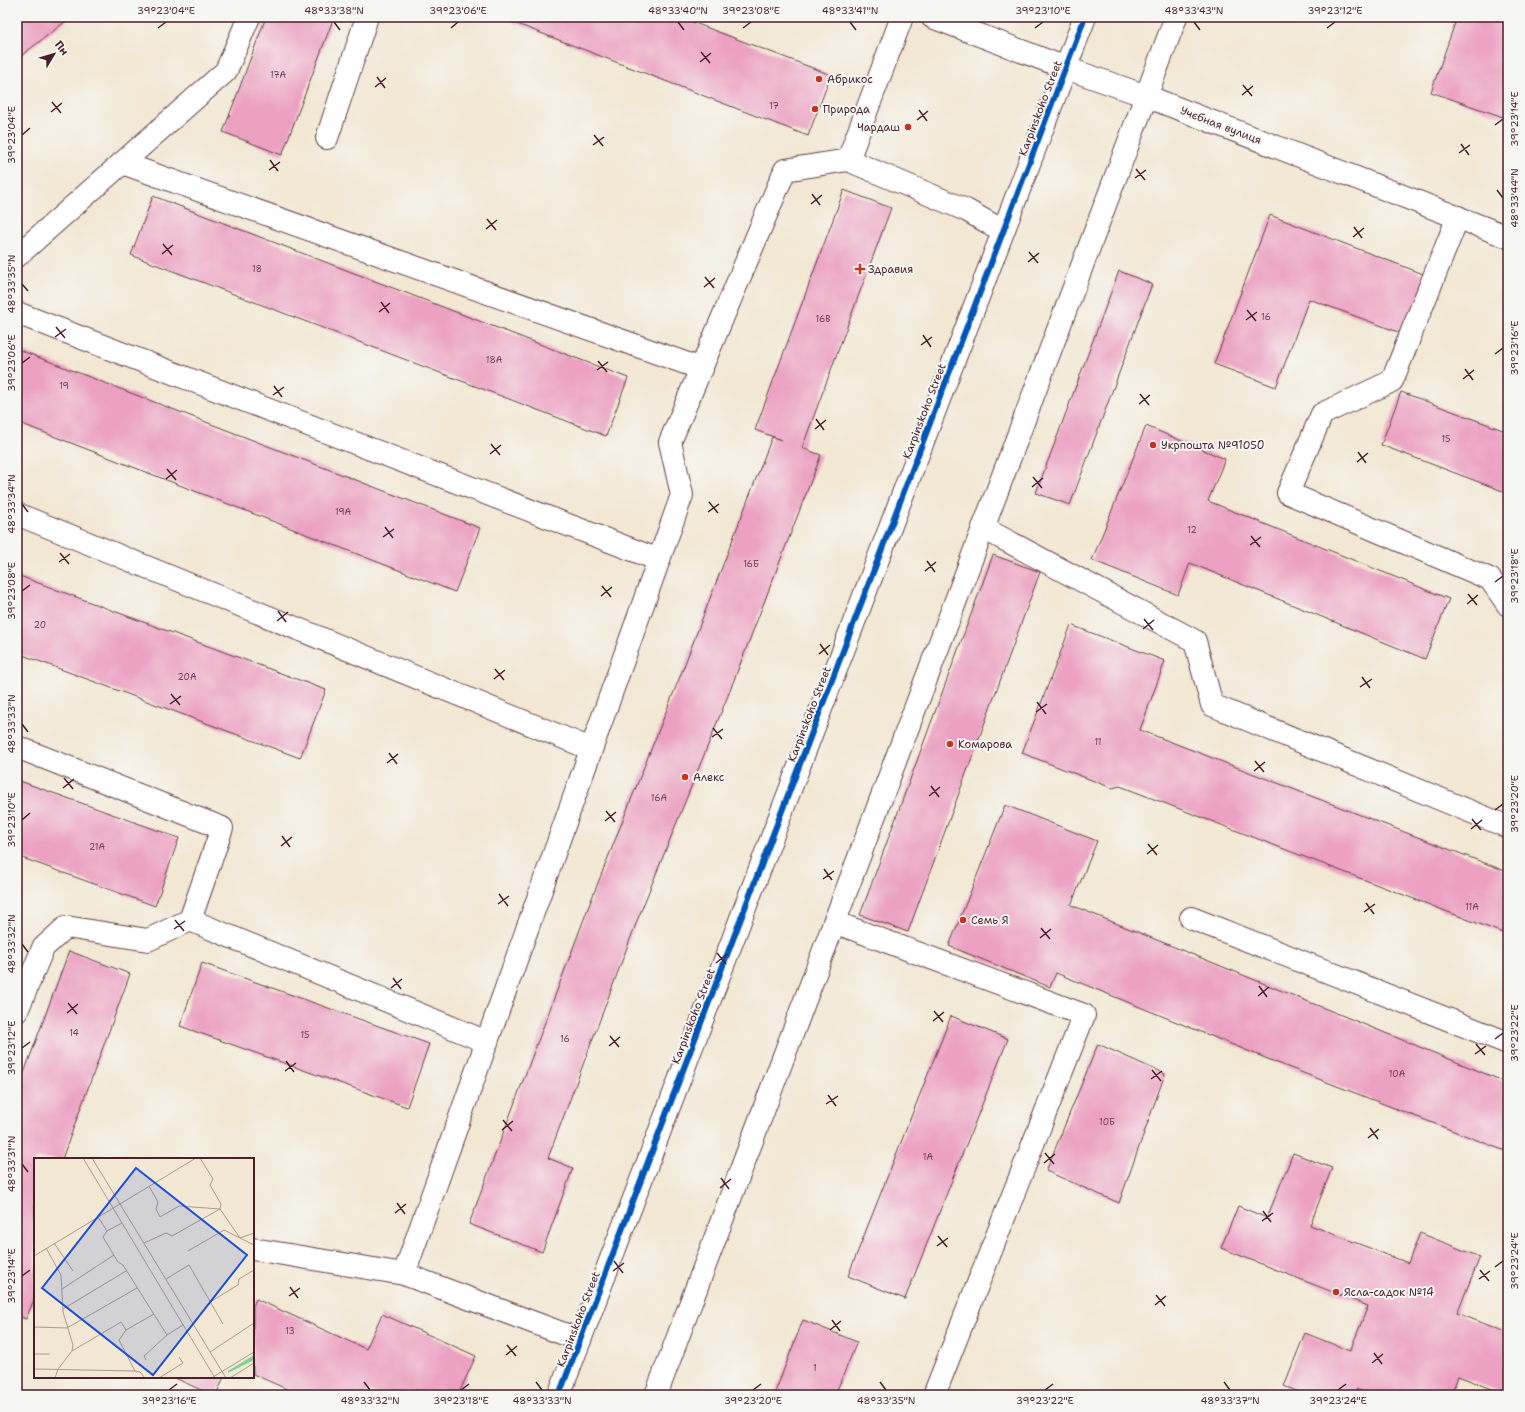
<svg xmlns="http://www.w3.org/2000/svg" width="1525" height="1412" font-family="'Shantell Sans',sans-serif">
	<rect width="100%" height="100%" fill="#f6f6f2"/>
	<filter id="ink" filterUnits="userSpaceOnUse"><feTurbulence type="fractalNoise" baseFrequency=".025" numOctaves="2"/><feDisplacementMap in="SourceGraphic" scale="8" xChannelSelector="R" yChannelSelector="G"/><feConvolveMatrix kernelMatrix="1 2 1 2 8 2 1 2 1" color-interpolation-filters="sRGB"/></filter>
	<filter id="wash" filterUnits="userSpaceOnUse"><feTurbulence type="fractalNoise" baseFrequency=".012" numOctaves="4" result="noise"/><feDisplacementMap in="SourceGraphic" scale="16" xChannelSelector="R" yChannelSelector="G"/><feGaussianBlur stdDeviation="0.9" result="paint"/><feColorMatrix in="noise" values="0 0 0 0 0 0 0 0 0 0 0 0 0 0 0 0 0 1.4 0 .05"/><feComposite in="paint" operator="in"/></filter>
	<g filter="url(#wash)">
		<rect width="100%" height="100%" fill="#f2e8d4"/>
		<g id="blocks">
			<!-- building -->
			<g fill="#eca1c2">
				<polygon points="17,17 71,17 17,59"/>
				<polygon points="266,17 334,17 282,155 223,132"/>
				<polygon points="499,17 679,17 831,75 808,136"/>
				<polygon points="1439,17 1508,17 1508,114 1506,118 1431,92 1455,23"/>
				<polygon points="844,190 891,208 802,448 821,455 729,693 637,921 548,1158 573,1168 542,1252 469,1224 590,903 681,674 772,437 782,440 755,430"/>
				<polygon points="153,196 628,378 606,436 131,255"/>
				<polygon points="1270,215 1431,277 1409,336 1309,299 1276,387 1214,364"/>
				<polygon points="1119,271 1152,284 1070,505 1036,493"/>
				<polygon points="17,349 480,528 455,592 17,422"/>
				<polygon points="1401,392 1508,432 1508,493 1381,445"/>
				<polygon points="1146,426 1225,459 1208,501 1449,599 1425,659 1190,563 1178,595 1092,560"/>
				<polygon points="993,555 1040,572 908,932 860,915"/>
				<polygon points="17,575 326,690 300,758 17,653"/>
				<polygon points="1071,625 1165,661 1140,730 1508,872 1508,935 1120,786 1112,788 1022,753"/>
				<polygon points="17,780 179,838 155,906 17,856"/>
				<polygon points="1005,805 1097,841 1071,905 1508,1083 1508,1152 1285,1066 1056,973 1050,987 949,946"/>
				<polygon points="69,951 130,974 62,1159 35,1159 35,1297 26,1319 17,1315 17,1092"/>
				<polygon points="202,963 429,1044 407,1107 180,1026"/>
				<polygon points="951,1016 1008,1039 905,1299 848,1276"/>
				<polygon points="1098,1044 1165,1074 1119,1203 1046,1171"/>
				<polygon points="1293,1153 1332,1168 1310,1225 1408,1263 1420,1233 1480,1257 1457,1313 1508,1333 1508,1395 1458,1376 1451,1395 1371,1395 1356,1389 1354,1395 1306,1395 1284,1386 1305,1333 1350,1351 1368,1306 1221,1248 1238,1206 1267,1218"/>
				<polygon points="256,1299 366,1349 382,1314 476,1356 458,1395 380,1395 368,1390 365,1395 300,1395 253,1374 253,1306"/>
				<polygon points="803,1320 857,1342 835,1395 774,1395"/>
				<polygon points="173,1377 224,1377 216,1395 212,1395"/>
			</g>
		</g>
	</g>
	<g filter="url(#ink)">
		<use href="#blocks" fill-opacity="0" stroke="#633d44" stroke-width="1"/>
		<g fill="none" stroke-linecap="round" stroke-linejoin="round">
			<!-- minor casing -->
			<g stroke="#633d44" stroke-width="24">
				<g id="minor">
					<polyline points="932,17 1066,68 1146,96 1508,237"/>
					<polyline points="327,138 367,17"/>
					<polyline points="848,160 902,17"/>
					<polyline points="122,163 702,369"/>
					<polyline points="1458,217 1392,381 1322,414 1288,493 1490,579 1508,605"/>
					<polyline points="17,256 226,71 249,17"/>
					<polyline points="17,313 659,560"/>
					<polyline points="17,514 591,749"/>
					<polyline points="983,528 1195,641 1212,705 1508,827"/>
					<polyline points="17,747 222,828 190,920"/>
					<polyline points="1191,918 1508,1043"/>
					<polyline points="834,922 1084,1015 934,1395"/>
					<polyline points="17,1011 43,948 66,927 148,940 190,920 487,1042"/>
					<polyline points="253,1249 404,1274"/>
					<polyline points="580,1340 404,1274 682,495 670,442 785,170 848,160 966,210 1003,231"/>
					<polyline points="559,1395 1085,17"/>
					<polyline points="656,1395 1176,17"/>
				</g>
			</g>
			<!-- minor -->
			<use href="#minor" stroke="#fff" stroke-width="22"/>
			<!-- cycleway casing -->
			<g stroke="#f6f6f2" stroke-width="8">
				<polyline id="cycleway" points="559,1395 1085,17"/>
			</g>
			<!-- cycleway -->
			<use href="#cycleway" stroke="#0057b8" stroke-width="6"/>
		</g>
	</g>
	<!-- ticks -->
	<path fill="none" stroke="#4a1f2b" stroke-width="1.5" d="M334 22 340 30M678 22 684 30M850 22 856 30M1194 22 1200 30M158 28 166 22M451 28 458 22M743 28 751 22M1035 28 1043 22M1327 28 1335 22M701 52 710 63M700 62 711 53M377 77 385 88M1243 85 1252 96M375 87 386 78M1242 95 1253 86M52 102 61 113M919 110 927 121M51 112 62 103M917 120 928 111M1495 125 1503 119M22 135 30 128M594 135 603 146M1461 144 1469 155M593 145 604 137M1459 153 1470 145M270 160 278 171M1136 169 1145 180M269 170 280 162M1135 178 1146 170M1497 190 1503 198M812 194 820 205M811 204 822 195M487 219 496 230M1354 227 1362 238M486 229 497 220M1353 237 1364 228M163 244 172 255M1029 252 1038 263M162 254 173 245M1028 262 1039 253M705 277 714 288M22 284 28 291M704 287 715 278M381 302 389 313M1247 310 1256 321M379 312 390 303M1246 320 1257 312M56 327 65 338M923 335 931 347M55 337 66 329M921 345 932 337M1495 354 1503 348M598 361 607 372M22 363 30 357M1465 369 1473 380M597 370 608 362M1463 379 1474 370M274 386 282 397M1140 394 1149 405M273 395 284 387M1139 404 1150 395M816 419 824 430M815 429 826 420M491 444 500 455M1358 452 1366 463M490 454 501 445M1357 462 1368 453M167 469 176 480M1033 477 1042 488M166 479 177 470M1032 487 1043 478M709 502 718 513M22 504 28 512M708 512 719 504M385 527 393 538M1251 536 1260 547M383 537 394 529M1250 545 1261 537M60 553 69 564M927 561 935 572M59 562 70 554M925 571 936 562M1495 582 1503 576M602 586 611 597M22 591 30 585M1468 594 1477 605M601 596 612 587M1467 604 1478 595M278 611 286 622M1144 619 1153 630M277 621 288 612M1143 629 1154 620M820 644 828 655M819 654 830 645M495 669 504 680M1362 677 1370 688M494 679 505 670M1360 687 1372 679M171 694 180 705M1037 702 1046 714M170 704 181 696M1036 712 1047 704M22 724 28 732M713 728 722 739M712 737 723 729M389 753 397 764M1255 761 1264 772M387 763 398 754M1254 771 1265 762M64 778 73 789M931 786 939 797M63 788 74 779M929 796 940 787M1495 810 1503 804M606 811 615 822M1472 819 1481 830M22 820 30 813M605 821 616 812M1471 829 1482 820M282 836 290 847M1148 844 1157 855M281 846 292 837M1147 854 1158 845M824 869 832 880M823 879 834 871M499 894 508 906M1366 903 1374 914M498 904 509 896M1364 912 1375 904M175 920 184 931M1041 928 1050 939M174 929 185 921M1040 938 1051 929M22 944 28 952M717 953 726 964M716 963 727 954M393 978 401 989M1259 986 1267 997M391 988 402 979M1258 996 1269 987M68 1003 77 1014M934 1011 943 1022M67 1013 78 1004M933 1021 944 1012M610 1036 619 1047M1495 1039 1503 1033M1476 1044 1485 1055M609 1046 620 1037M22 1048 30 1042M1475 1054 1486 1046M286 1061 294 1072M1152 1070 1161 1081M285 1071 296 1063M1151 1079 1162 1071M828 1095 836 1106M826 1104 838 1096M503 1120 512 1131M1370 1128 1378 1139M502 1130 513 1121M1368 1138 1379 1129M1045 1153 1054 1164M1044 1163 1055 1154M22 1164 28 1172M721 1178 729 1189M720 1188 731 1179M397 1203 405 1214M1263 1211 1271 1222M395 1213 406 1204M1262 1221 1273 1213M938 1236 947 1247M937 1246 948 1238M614 1261 623 1273M1495 1267 1503 1261M1480 1270 1489 1281M613 1271 624 1263M22 1276 30 1270M1479 1279 1490 1271M290 1287 298 1298M1156 1295 1165 1306M289 1296 300 1288M1155 1305 1166 1296M832 1320 840 1331M830 1330 841 1321M507 1345 516 1356M1374 1353 1382 1364M506 1355 517 1346M1372 1363 1383 1354M364 1382 370 1390M536 1382 542 1390M880 1382 886 1390M1224 1382 1230 1390M169 1390 177 1384M461 1390 469 1384M753 1390 761 1384M1045 1390 1053 1384M1338 1390 1346 1384"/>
	<!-- markers -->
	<g fill="#c8321e" stroke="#f6f6f2" stroke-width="1.5">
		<circle cx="819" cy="79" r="4"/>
		<circle cx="815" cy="109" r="4"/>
		<circle cx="908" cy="127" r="4"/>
		<path d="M858 263h4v4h4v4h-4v4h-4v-4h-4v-4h4z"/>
		<circle cx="1153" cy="445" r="4"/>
		<circle cx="950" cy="744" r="4"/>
		<circle cx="685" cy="777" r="4"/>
		<circle cx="963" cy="920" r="4"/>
		<circle cx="1336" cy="1292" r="4"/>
	</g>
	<g text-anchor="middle" stroke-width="4" stroke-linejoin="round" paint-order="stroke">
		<!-- number labels -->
		<g font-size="9" fill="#724051">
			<text x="278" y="78">17А</text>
			<text x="774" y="109">17</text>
			<text x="257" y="272">18</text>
			<text x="1266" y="320">16</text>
			<text x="823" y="322">16В</text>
			<text x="494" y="363">18А</text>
			<text x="64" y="389">19</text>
			<text x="1446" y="442">15</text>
			<text x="343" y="515">19А</text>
			<text x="1192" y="533">12</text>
			<text x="751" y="567">16Б</text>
			<text x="40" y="628">20</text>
			<text x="187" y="680">20А</text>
			<text x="1098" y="745">11</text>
			<text x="659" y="801">16А</text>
			<text x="97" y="850">21А</text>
			<text x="1472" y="910">11А</text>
			<text x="74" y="1036">14</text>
			<text x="305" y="1038">15</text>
			<text x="565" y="1042">16</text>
			<text x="1397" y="1077">10А</text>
			<text x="1107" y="1125">10Б</text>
			<text x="928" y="1160">1А</text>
			<text x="290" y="1334">13</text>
			<text x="815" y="1371">1</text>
		</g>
		<!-- poi labels -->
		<g font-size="11" fill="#4a1f2b" stroke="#f6f6f2" text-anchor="start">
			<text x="827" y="83">Абрикос</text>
			<text x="823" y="113">Природа</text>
			<text x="900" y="131" text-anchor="end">Чардаш</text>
			<text x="868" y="273">Здравия</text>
			<text x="1161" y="449">Укрпошта №91050</text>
			<text x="958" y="748">Комарова</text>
			<text x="693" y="781">Алекс</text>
			<text x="971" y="924">Семь Я</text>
			<text x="1344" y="1296">Ясла-садок №14</text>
		</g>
		<!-- street labels -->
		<g font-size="11" fill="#4a1f2b" stroke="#f6f6f2">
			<text transform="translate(1040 108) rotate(-69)" y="4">Karpinskoho Street</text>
			<text transform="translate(1221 125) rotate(21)" y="4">Учєбная вулиця</text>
			<text transform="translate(924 411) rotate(-69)" y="4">Karpinskoho Street</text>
			<text transform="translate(809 714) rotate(-69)" y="4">Karpinskoho Street</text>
			<text transform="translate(693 1016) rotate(-69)" y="4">Karpinskoho Street</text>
			<text transform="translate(578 1319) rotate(-69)" y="4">Karpinskoho Street</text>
		</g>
	</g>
	<!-- overview -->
	<g transform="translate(34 1158)">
		<rect width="220" height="220" fill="#f2e8d4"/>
		<path d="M220 197V202L194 215V213Z" fill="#80d395"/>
		<path fill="none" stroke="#af9890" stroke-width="1" d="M49 0 181 220M58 0 192 220M166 0 179 21 176 27 187 46 186 51 206 80 220 87M115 28 124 44 122 51 126 59 145 48 186 51M64 59 73 73M88 65 73 73 69 79 84 104 89 107 133 177 149 167M20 85 39 113M110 85 132 75 138 78 186 51M12 90 27 117 29 154 39 187 38 193M154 93 190 72 206 80 220 75M0 98 162 0M132 121 155 107 189 166M28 131 80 97M176 144 204 127 205 121 220 112M29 151 92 113M0 169 33 170 103 130M176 194 220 165M0 196H16M112 202 110 198 133 177M0 211 101 213 106 214 111 220M101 213 85 182 92 172 120 156M179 219 220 194M21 220 24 211 38 193 87 164 92 172M125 220 149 205 145 199M196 220 220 205"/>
		<path fill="#1d4ed8" fill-opacity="0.15" stroke="#1d4ed8" stroke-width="2" d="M102 10 213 97 119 217 8 130Z"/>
		<rect width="220" height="220" fill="none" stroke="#4a1f2b" stroke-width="2"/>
	</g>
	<!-- margin -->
	<rect width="1525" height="1412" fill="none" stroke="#f6f6f2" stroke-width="44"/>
	<!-- north arrow -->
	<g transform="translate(54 54) rotate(52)" stroke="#f6f6f2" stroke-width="3" paint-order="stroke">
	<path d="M0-3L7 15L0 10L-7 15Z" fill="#4a1f2b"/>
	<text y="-6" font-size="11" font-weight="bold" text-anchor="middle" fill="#4a1f2b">Пн</text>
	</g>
	<rect x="22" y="22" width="1481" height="1368" fill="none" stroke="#4a1f2b" stroke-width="1.5"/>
	<g font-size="10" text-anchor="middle" fill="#4a1f2b">
		<text x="166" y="14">39°23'04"E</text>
		<text x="334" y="14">48°33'38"N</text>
		<text x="458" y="14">39°23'06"E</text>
		<text x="678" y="14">48°33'40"N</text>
		<text x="751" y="14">39°23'08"E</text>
		<text x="850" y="14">48°33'41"N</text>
		<text x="1043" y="14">39°23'10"E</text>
		<text x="1194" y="14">48°33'43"N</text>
		<text x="1335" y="14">39°23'12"E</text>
		<text transform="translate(1514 119) rotate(-90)" y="4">39°23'14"E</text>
		<text transform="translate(11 135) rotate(-90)" y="4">39°23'04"E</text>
		<text transform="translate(1514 198) rotate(-90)" y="4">48°33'44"N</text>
		<text transform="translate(11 284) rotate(-90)" y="4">48°33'35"N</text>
		<text transform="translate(1514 348) rotate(-90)" y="4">39°23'16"E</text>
		<text transform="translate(11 363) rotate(-90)" y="4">39°23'06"E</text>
		<text transform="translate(11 504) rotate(-90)" y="4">48°33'34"N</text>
		<text transform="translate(1514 576) rotate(-90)" y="4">39°23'18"E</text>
		<text transform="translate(11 591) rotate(-90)" y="4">39°23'08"E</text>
		<text transform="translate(11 724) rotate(-90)" y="4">48°33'33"N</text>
		<text transform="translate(1514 804) rotate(-90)" y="4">39°23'20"E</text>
		<text transform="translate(11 820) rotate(-90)" y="4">39°23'10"E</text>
		<text transform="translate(11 944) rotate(-90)" y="4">48°33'32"N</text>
		<text transform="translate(1514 1033) rotate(-90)" y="4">39°23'22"E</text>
		<text transform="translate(11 1048) rotate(-90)" y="4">39°23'12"E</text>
		<text transform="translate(11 1164) rotate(-90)" y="4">48°33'31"N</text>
		<text transform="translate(1514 1261) rotate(-90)" y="4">39°23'24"E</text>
		<text transform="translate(11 1276) rotate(-90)" y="4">39°23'14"E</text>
		<text x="169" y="1404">39°23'16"E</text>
		<text x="370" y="1404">48°33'32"N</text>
		<text x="461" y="1404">39°23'18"E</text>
		<text x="542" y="1404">48°33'33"N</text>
		<text x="753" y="1404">39°23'20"E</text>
		<text x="886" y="1404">48°33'35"N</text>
		<text x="1045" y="1404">39°23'22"E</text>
		<text x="1230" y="1404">48°33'37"N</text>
		<text x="1338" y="1404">39°23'24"E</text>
	</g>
</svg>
